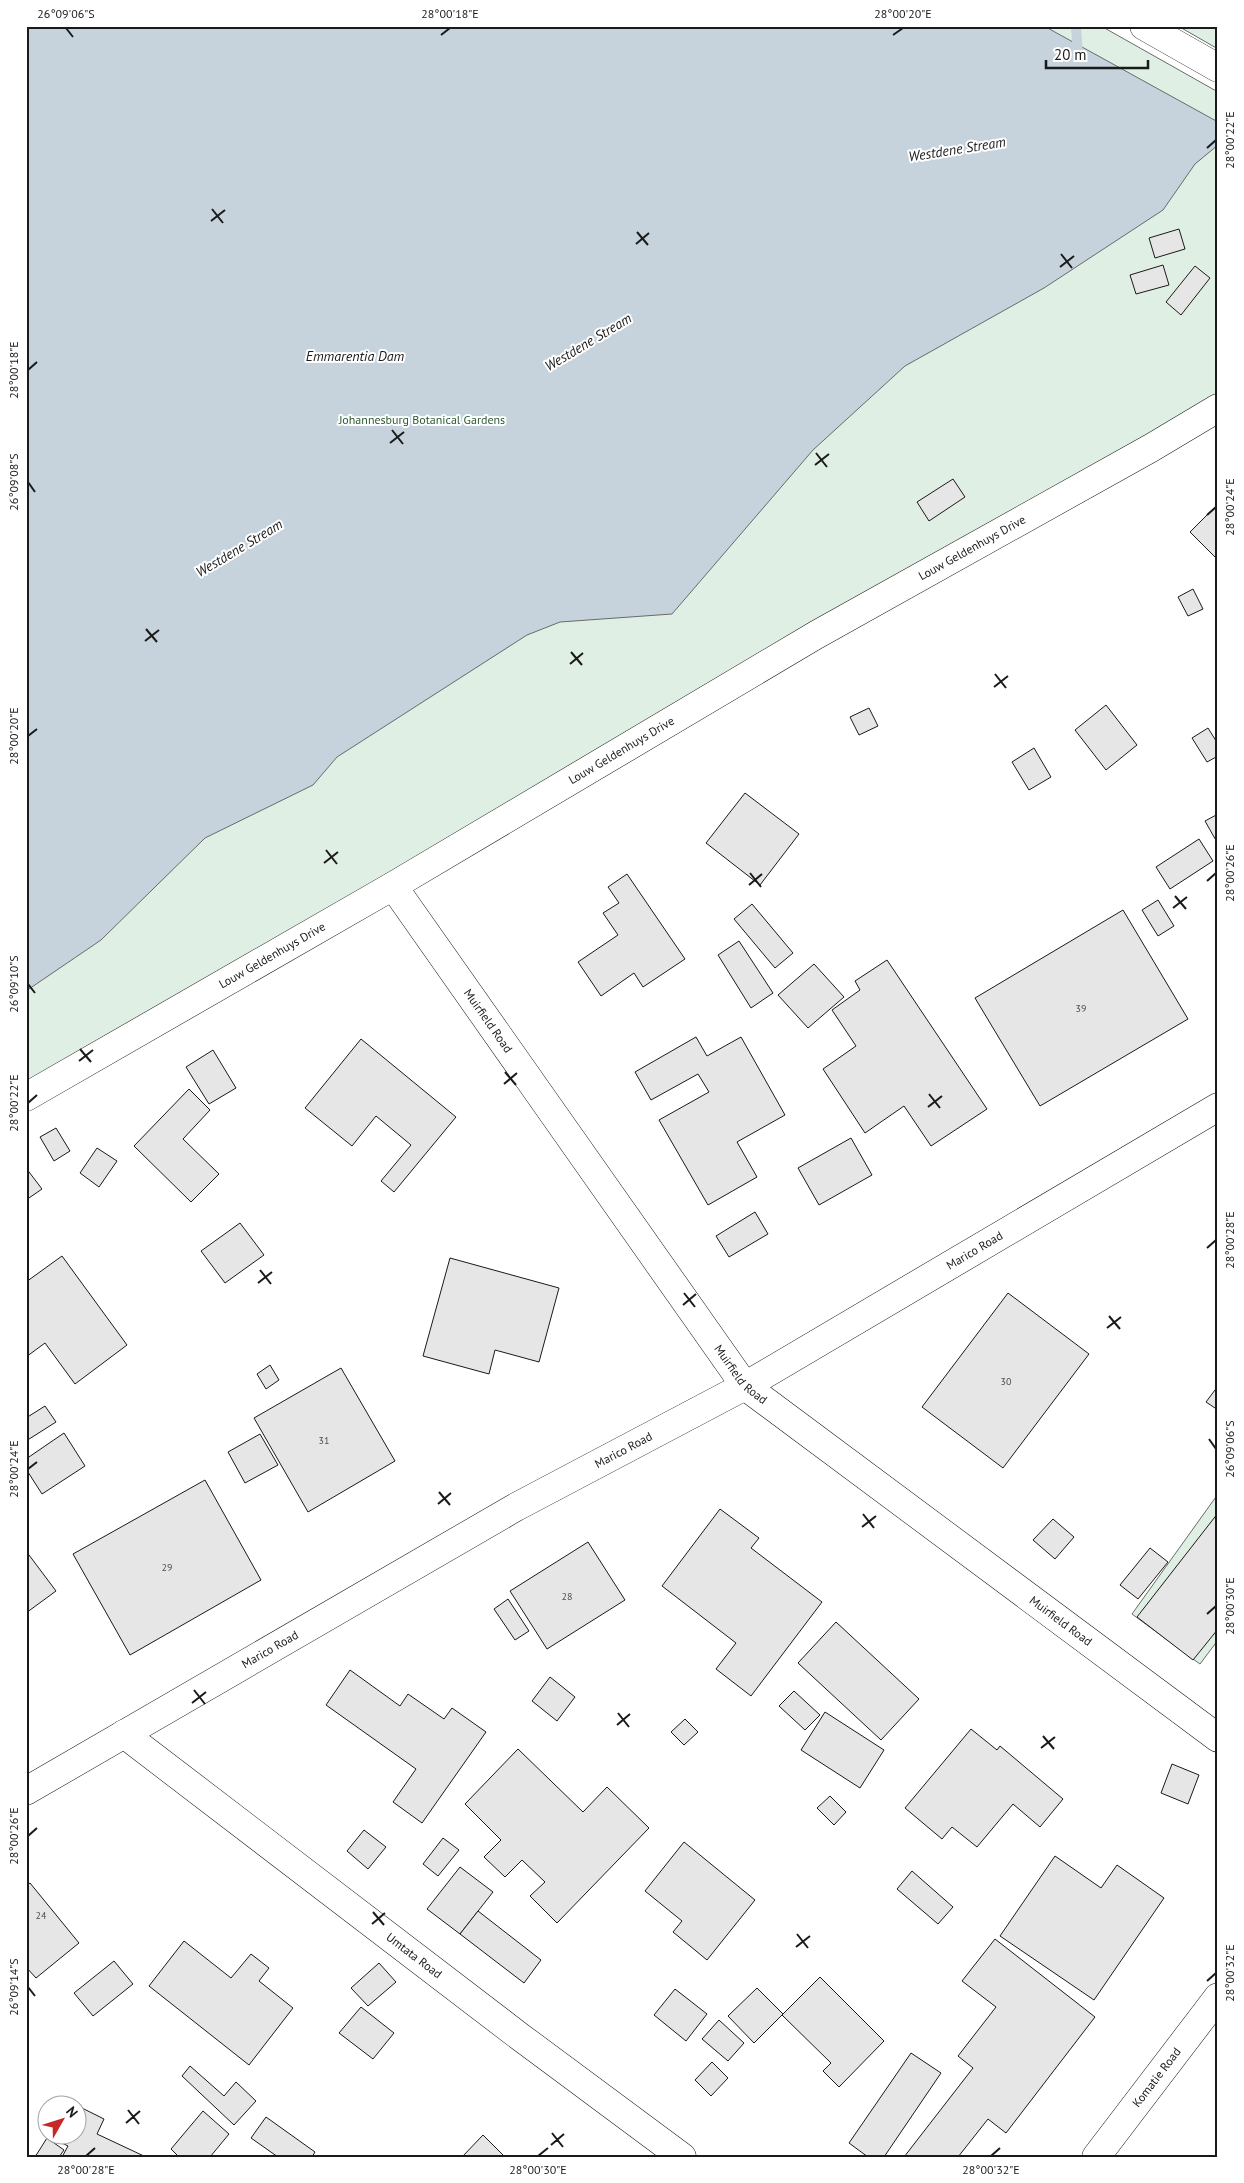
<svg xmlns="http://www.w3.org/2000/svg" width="1244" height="2183" font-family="'PT Sans',sans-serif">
	<rect width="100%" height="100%" fill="#fff"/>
	<!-- green -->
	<g fill="#e0efe3" stroke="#6a6a6a">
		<polygon points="26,26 1101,26 1218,92 1218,404 26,1103"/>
		<polygon points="1178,26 1218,26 1218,49"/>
		<polygon points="1218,1494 1218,1640 1200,1664 1132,1614"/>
	</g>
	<!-- water -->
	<polygon fill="#c6d2dc" stroke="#6a6a6a" points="26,26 1044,26 1218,122 1218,145 1195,164 1163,210 1044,288 905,366 813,450 672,614 560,622 527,635 337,757 313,785 205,838 101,940 26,991"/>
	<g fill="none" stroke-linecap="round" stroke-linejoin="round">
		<!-- stream -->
		<polyline stroke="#c6d2dc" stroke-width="10" points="1076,26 1078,57"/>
	</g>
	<!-- building -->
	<g fill="#e6e6e6" stroke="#1a1a1a">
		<polygon points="1179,229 1185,249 1155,258 1149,238"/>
		<polygon points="1163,265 1169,285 1136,294 1130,275"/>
		<polygon points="1195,266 1210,278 1181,315 1166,302"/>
		<polygon points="953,479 965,497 929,521 917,502"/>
		<polygon points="1217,505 1218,506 1218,560 1190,532"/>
		<polygon points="1193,589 1203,609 1188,616 1178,597"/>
		<polygon points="1106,705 1137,745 1106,770 1075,730"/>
		<polygon points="869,708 878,726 859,735 850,717"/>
		<polygon points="1208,728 1218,744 1218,756 1207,762 1192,738"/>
		<polygon points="1034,748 1051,777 1029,790 1012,762"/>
		<polygon points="745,793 799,834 760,885 706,843"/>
		<polygon points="1218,814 1218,844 1205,821"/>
		<polygon points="1199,839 1213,861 1170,889 1156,867"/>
		<polygon points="627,874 685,959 643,987 634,973 601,996 578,962 618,935 603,913 619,903 608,887"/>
		<polygon points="1158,900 1174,926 1158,936 1142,910"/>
		<polygon points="752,904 793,953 775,968 734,919"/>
		<polygon points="1123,910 1188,1019 1040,1106 975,998"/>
		<polygon points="739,941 773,993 751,1008 718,955"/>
		<polygon points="887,960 987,1109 931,1146 904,1106 865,1133 823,1069 856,1046 832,1010 860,990 855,981"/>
		<polygon points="814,964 844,997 808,1028 778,995"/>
		<polygon points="696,1037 707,1056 741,1037 785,1115 737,1142 757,1177 708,1205 659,1120 709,1092 698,1074 651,1100 635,1072"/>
		<polygon points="361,1039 456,1117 394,1192 381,1181 411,1145 376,1116 352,1146 305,1108"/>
		<polygon points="213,1050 236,1088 209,1104 186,1067"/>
		<polygon points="189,1089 210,1110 183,1139 219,1174 191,1202 134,1146"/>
		<polygon points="56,1128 70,1151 54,1161 40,1137"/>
		<polygon points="851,1138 872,1175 819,1205 798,1168"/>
		<polygon points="97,1148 117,1161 99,1187 80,1173"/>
		<polygon points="26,1168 42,1189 26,1200"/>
		<polygon points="755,1212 768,1234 729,1257 716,1236"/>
		<polygon points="240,1223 264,1255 225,1283 201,1251"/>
		<polygon points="62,1256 127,1345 75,1384 45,1343 26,1357 26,1282"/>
		<polygon points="450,1258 559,1288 539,1362 495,1350 489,1374 423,1356"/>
		<polygon points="1008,1293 1089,1354 1003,1468 922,1407"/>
		<polygon points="270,1365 279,1380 266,1389 257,1374"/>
		<polygon points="341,1368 395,1461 308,1512 254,1418"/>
		<polygon points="1218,1386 1218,1410 1206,1402"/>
		<polygon points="45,1406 56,1422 26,1441 26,1418"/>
		<polygon points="64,1433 85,1466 42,1494 26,1469 26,1459"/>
		<polygon points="260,1434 278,1465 245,1483 228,1452"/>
		<polygon points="205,1480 261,1580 130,1655 73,1554"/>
		<polygon points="720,1509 759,1538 751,1548 822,1602 751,1696 716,1669 736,1643 662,1586"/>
		<polygon points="1218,1513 1218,1629 1193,1660 1137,1617"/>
		<polygon points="1053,1519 1074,1537 1055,1559 1033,1540"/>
		<polygon points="588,1542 625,1600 547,1649 510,1591"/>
		<polygon points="1150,1548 1168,1562 1138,1599 1120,1585"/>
		<polygon points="26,1551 56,1591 26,1613"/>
		<polygon points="508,1599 529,1631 515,1640 494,1609"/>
		<polygon points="836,1622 919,1699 881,1740 798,1663"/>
		<polygon points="350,1670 400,1706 408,1694 444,1719 452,1708 486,1732 422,1823 393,1802 416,1769 326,1705"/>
		<polygon points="550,1677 575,1697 557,1721 532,1701"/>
		<polygon points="794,1691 820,1715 805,1730 779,1706"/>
		<polygon points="825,1712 884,1750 860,1788 801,1750"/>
		<polygon points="685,1719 698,1732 684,1745 671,1732"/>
		<polygon points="971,1729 997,1750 1000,1746 1063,1799 1040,1827 1013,1804 977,1847 952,1827 942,1839 905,1808"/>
		<polygon points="518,1749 583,1812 607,1787 649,1828 557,1923 530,1896 545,1882 522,1860 505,1877 484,1857 501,1840 465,1804"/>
		<polygon points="1172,1764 1199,1775 1188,1804 1161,1793"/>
		<polygon points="830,1796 846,1812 834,1825 817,1808"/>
		<polygon points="364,1830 386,1847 368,1869 347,1851"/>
		<polygon points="443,1838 459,1850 438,1876 423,1864"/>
		<polygon points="684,1842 755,1900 707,1960 673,1932 682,1921 645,1891"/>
		<polygon points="1055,1856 1101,1888 1117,1865 1164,1898 1094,2000 1000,1936"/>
		<polygon points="460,1867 493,1892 460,1934 427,1909"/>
		<polygon points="912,1871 953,1907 938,1924 897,1889"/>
		<polygon points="30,1883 79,1943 36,1978 26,1967 26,1886"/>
		<polygon points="478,1911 541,1960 524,1983 460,1934"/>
		<polygon points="995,1939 1095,2017 1006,2133 988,2119 958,2157 904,2157 973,2068 958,2056 996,2007 962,1981"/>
		<polygon points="184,1941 231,1978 251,1954 269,1968 259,1981 293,2008 249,2065 149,1986"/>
		<polygon points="114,1961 133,1984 93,2016 74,1993"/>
		<polygon points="379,1963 396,1982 368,2006 351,1988"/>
		<polygon points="820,1977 884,2041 839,2087 823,2071 831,2063 782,2015"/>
		<polygon points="757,1988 783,2014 754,2043 728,2016"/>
		<polygon points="675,1989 707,2014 686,2041 654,2015"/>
		<polygon points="361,2007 394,2033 373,2059 339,2033"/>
		<polygon points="719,2020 744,2043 728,2061 702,2039"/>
		<polygon points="911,2053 941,2073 884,2157 868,2157 849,2143"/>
		<polygon points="712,2062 728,2078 711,2096 695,2080"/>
		<polygon points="190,2066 224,2096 236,2082 256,2101 234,2125 182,2076"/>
		<polygon points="78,2106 104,2119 97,2134 146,2157 62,2157 68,2146 54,2139 55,2136 78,2136"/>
		<polygon points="203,2111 229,2134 210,2157 179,2157 171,2149"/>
		<polygon points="266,2117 315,2152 312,2157 278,2157 251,2138"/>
		<polygon points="483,2135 505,2157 462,2157"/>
		<polygon points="47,2138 64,2150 59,2157 35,2157"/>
	</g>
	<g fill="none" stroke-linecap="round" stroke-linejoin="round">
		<!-- street casing -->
		<g stroke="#1a1a1a" stroke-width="29">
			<g id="street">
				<polyline points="1144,26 1218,68"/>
				<path id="s1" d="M393 886 745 1386 1218 1738"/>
				<path id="s2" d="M26 1097 393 886 816 635 1151 448 1218 408"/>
				<path id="s3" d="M124 1734 519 2036 682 2157"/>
				<path id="s4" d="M26 1791 516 1507 745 1386 1218 1107"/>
				<path id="s5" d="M1096 2157 1218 1997"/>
			</g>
		</g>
		<!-- street -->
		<use href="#street" stroke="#fff" stroke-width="28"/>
	</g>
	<!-- ticks -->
	<path fill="none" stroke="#1a1a1a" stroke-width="2" d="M66 28 73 37M441 35 450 28M893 35 903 28M1207 148 1216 140M212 209 223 223M211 221 225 210M637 232 648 245M636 244 649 233M1061 254 1072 268M1060 267 1074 256M28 370 37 362M392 430 403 444M390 443 404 432M816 453 827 467M815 465 829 454M28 482 35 492M1207 515 1216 507M146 629 157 642M145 641 159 630M571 652 582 665M570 664 583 653M995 674 1006 688M994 687 1008 676M28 736 37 729M326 850 337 864M324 863 338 852M750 873 761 887M1207 881 1216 873M749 885 762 874M1175 896 1186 909M1173 908 1187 897M28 984 35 993M80 1049 91 1062M79 1061 93 1050M505 1072 516 1085M504 1084 517 1073M929 1094 940 1108M28 1103 37 1095M928 1107 942 1096M1207 1248 1216 1240M260 1270 271 1284M258 1283 272 1272M684 1293 695 1307M683 1305 696 1294M1109 1316 1120 1329M1107 1328 1121 1317M1209 1439 1216 1449M28 1469 37 1462M439 1492 450 1505M438 1504 451 1493M863 1514 874 1528M862 1527 876 1516M1207 1614 1216 1606M194 1690 205 1704M192 1703 206 1692M618 1713 629 1727M617 1725 630 1714M1043 1736 1054 1749M1041 1748 1055 1737M28 1836 37 1828M373 1912 384 1925M372 1924 385 1913M797 1934 808 1948M796 1947 810 1936M1207 1981 1216 1973M28 1987 35 1996M128 2110 139 2124M126 2123 140 2111M552 2133 563 2147M551 2145 564 2134M86 2156 95 2148M538 2156 548 2148M991 2156 1000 2148"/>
	<g text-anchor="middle" stroke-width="4" stroke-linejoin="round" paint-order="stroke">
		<!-- number labels -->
		<g font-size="10" fill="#4d4d4d">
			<text x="1081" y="1012">39</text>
			<text x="1006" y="1385">30</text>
			<text x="324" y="1444">31</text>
			<text x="167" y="1571">29</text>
			<text x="567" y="1600">28</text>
			<text x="41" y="1919">24</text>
		</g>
		<!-- park labels -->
		<g font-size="12" fill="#2b5a34" stroke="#fff">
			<text x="422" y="424">Johannesburg Botanical Gardens</text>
		</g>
		<!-- street labels -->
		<g font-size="12" fill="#1a1a1a" stroke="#fff">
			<text dy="4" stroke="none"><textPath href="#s2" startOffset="1094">Louw Geldenhuys Drive</textPath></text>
			<text dy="4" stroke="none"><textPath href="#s2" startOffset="689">Louw Geldenhuys Drive</textPath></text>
			<text dy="4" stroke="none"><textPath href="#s2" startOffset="284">Louw Geldenhuys Drive</textPath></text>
			<text dy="4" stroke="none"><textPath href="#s1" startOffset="165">Muirfield Road</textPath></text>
			<text dy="4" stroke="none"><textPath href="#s4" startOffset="1092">Marico Road</textPath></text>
			<text dy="4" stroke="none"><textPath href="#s1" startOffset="600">Muirfield Road</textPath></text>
			<text dy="4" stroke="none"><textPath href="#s4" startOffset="688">Marico Road</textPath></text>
			<text dy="4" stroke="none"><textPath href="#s1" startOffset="1005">Muirfield Road</textPath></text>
			<text dy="4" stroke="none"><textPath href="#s4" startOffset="282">Marico Road</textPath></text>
			<text dy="4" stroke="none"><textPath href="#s3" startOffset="365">Umtata Road</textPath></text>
			<text dy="4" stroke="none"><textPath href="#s5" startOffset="100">Komatie Road</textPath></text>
		</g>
		<!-- water labels -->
		<g font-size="14" font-style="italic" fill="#1a1a1a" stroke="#fff">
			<text transform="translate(957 149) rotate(-9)" y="5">Westdene Stream</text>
			<text transform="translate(588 342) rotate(-31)" y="5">Westdene Stream</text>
			<text x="355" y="361">Emmarentia Dam</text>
			<text transform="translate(239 548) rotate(-31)" y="5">Westdene Stream</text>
		</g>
	</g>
	<!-- border -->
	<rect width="1244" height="2183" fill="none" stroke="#ffffff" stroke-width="55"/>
	<!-- north arrow -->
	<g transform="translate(62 2120) rotate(51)"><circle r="24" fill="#ffffff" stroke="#a3a3a3"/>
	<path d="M0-4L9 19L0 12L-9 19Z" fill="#c62828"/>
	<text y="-8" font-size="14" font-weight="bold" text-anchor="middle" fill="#1a1a1a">N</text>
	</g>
	<!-- scale -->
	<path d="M1046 60v8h102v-8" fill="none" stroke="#1a1a1a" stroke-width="2.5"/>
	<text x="1054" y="60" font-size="15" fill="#1a1a1a" stroke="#ffffff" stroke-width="4" paint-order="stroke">20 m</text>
	<rect x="28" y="28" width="1188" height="2128" fill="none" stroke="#1a1a1a" stroke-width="2"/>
	<g font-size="12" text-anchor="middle" fill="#1a1a1a">
		<text x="66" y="18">26°09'06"S</text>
		<text x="450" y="18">28°00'18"E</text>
		<text x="903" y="18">28°00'20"E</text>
		<text transform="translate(1230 140) rotate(-90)" y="4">28°00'22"E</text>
		<text transform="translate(14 370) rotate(-90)" y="4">28°00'18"E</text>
		<text transform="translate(14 482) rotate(-90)" y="4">26°09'08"S</text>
		<text transform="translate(1230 507) rotate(-90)" y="4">28°00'24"E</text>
		<text transform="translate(14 736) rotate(-90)" y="4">28°00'20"E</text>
		<text transform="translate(1230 873) rotate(-90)" y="4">28°00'26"E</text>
		<text transform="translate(14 984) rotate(-90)" y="4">26°09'10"S</text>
		<text transform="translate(14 1103) rotate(-90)" y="4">28°00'22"E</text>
		<text transform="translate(1230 1240) rotate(-90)" y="4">28°00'28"E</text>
		<text transform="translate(1230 1449) rotate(-90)" y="4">26°09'06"S</text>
		<text transform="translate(14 1469) rotate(-90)" y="4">28°00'24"E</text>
		<text transform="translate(1230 1606) rotate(-90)" y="4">28°00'30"E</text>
		<text transform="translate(14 1836) rotate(-90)" y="4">28°00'26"E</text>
		<text transform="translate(1230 1973) rotate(-90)" y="4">28°00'32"E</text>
		<text transform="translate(14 1987) rotate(-90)" y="4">26°09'14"S</text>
		<text x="86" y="2174">28°00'28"E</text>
		<text x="538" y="2174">28°00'30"E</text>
		<text x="991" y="2174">28°00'32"E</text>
	</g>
</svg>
